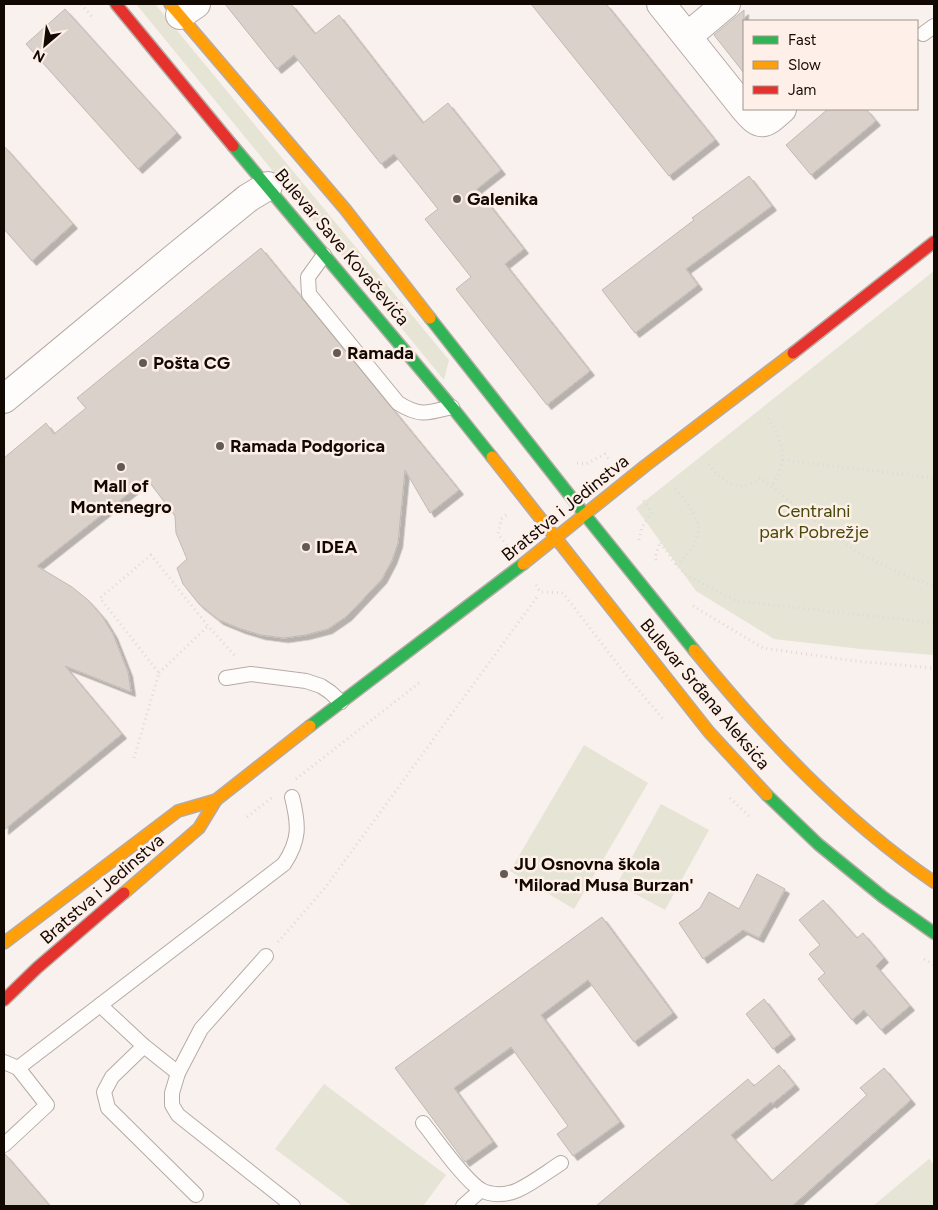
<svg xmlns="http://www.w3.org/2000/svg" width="938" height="1210" font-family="Figtree,sans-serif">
	<defs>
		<filter id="shadow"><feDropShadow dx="4.5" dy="4.5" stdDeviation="0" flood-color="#0004"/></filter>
	</defs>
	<rect width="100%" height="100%" fill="#f9f1ed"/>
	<!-- green -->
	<g fill="#e5e4d5">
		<polygon points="136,4 155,4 449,360 444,380"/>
		<polygon points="934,271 934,655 861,649 774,639 696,591 636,508"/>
		<polygon points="584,745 648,783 574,909 510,871"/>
		<polygon points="661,804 709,830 665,910 617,884"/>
		<polygon points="324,1084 446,1175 423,1206 352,1206 275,1149"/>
		<polygon points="929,1159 934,1165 934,1206 873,1206"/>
	</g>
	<!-- building -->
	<g fill="#dad1ca" stroke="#c2b9b3" filter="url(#shadow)">
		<polygon points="225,4 291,4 315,34 339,15 423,123 448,103 501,170 477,189 524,249 505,264 590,371 547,405 456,289 471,277 425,219 438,209 394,154 381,164 294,55 277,69"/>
		<polygon points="531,4 606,4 715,140 669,176"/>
		<polygon points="65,9 177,133 138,169 26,44"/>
		<polygon points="744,10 744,73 714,35"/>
		<polygon points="828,109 866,109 876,121 811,175 786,145"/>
		<polygon points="4,146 73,224 32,261 4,229"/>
		<polygon points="749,176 772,206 686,269 698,285 635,333 602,290 694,220 692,218"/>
		<polygon points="261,248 459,490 430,513 405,470 398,543 392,560 382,579 347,616 328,629 305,635 284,638 261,635 241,629 219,620 199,604 183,584 177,568 187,559 176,533 175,516 147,479 37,566 72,587 88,600 102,616 113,634 128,672 131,692 65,666 122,734 4,830 4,458 46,423 54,434 86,408 77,398"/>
		<polygon points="757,874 785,889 759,938 743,930 703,959 679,923 700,908 709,892 739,909"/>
		<polygon points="823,900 857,938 863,933 884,958 876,966 910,1006 881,1030 864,1010 852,1020 818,979 825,973 809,954 820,945 799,920"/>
		<polygon points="602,917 673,1013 634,1042 588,980 541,1015 620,1122 573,1156 557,1134 568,1126 511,1047 454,1088 493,1142 465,1162 395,1068"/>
		<polygon points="764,999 791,1035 773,1049 746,1014"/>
		<polygon points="779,1065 795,1085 772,1104 771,1102 731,1135 772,1181 867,1095 860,1088 884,1068 911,1100 792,1206 596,1206 748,1079 754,1086"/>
		<polygon points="4,1154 5,1154 50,1206 4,1206"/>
	</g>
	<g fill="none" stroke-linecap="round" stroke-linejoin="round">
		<!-- lane casing -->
		<g stroke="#b5aba6" stroke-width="16">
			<g id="lane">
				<polyline points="923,34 934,26"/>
				<path d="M324 255 308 277 309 294 398 403C420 417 428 413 452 407"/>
				<polyline points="226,678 251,674 306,681 321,686 330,692 341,702"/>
				<polyline points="266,956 201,1029 178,1073 172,1093 172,1105 178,1115 293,1206"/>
				<polyline points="100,1005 144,1046 178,1073"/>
				<polyline points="144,1046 112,1077 104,1092 108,1108 196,1195"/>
				<path d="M4 1062 18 1068 284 864C300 840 299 825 292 797"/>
				<path d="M423 1123C436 1139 464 1180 481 1190 492 1196 507 1195 518 1190 533 1183 547 1172 561 1163"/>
				<polyline points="4,1145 47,1105 18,1068"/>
				<polyline points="463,1206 481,1190"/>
			</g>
		</g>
		<!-- street casing -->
		<g stroke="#b5aba6" stroke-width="30">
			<g id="street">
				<polyline points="661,4 744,108"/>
				<polyline points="180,15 196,4"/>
				<polyline points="688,36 726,4"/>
				<path d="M745 109C761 129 765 124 782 109"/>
				<polyline points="4,399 178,255 248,198 268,186"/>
			</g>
		</g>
		<!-- fast casing -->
		<g stroke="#b5aba6" stroke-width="14">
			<g id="fast">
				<polyline points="233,146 452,407 492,457"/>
				<polyline points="430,318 586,516 694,650"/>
				<polyline points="310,726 523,564"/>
				<polyline points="767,795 818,844 883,897 934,933"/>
			</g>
		</g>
		<!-- slow casing -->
		<g stroke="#b5aba6" stroke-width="14">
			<g id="slow">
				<polyline points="170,4 345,209 430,318"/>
				<polyline points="492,457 709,732 767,795"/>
				<polyline points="523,564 645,466 793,353"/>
				<path d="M694 650C764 736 842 819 934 882"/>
				<polyline points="124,893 199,828 216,800"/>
				<polyline points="4,943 178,811 216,800 310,726"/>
			</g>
		</g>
		<!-- jam casing -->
		<g stroke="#b5aba6" stroke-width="14">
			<g id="jam">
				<polyline points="116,4 233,146"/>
				<polyline points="793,353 934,242"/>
				<polyline points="4,1000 37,968 124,893"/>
			</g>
		</g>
		<!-- path -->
		<g stroke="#dddad9" stroke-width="3" stroke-dasharray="1 4" stroke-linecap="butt">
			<polyline points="81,4 92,17"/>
			<path d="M768 418C784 444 789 460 771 487"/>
			<polyline points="783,460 934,478"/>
			<polyline points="577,463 586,464 605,454 610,461"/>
			<path d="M709 464C722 483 740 494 760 478L858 553 904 575 934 586"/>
			<path d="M675 489C703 520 709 535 676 565"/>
			<polyline points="506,515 501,519 498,534 507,546"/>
			<polyline points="639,540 642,527 652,512 643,500"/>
			<polyline points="656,560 655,557 660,542 676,565 688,576 736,601 934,623"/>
			<polyline points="536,585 540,592 563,593 626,675 663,719"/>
			<polyline points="693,606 763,648 855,661 934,668"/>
			<polyline points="159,673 208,626"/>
			<polyline points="134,758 159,673 100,598 151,555 208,626 236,657"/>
			<polyline points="296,779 419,683"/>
			<polyline points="730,798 751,818"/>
			<polyline points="247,817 273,797"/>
			<polyline points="278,942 325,888 537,597"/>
			<polyline points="924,959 934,965"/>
		</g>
		<!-- lane -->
		<use href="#lane" stroke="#fefdfc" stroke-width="14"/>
		<!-- street -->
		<use href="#street" stroke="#fefdfc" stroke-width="28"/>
		<!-- fast -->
		<use href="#fast" stroke="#30b455" stroke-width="11"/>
		<!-- slow -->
		<use href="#slow" stroke="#ff9f0a" stroke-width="11"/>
		<!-- jam -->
		<use href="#jam" stroke="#e5322d" stroke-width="11"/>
	</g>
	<!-- markers -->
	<g fill="#645a55" stroke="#fef0e8" stroke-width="2">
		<circle cx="457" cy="199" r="5"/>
		<circle cx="337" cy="353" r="5"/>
		<circle cx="143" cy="363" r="5"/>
		<circle cx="220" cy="446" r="5"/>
		<circle cx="121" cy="467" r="5"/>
		<circle cx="306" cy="547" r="5"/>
		<circle cx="504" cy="874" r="5"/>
	</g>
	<g text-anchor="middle" stroke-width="5" stroke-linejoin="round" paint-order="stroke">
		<!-- poi labels -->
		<g font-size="18" font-weight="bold" fill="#130903" stroke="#fef0e8" text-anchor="start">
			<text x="467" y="205">Galenika</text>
			<text x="347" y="359">Ramada</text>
			<text x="153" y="369">Pošta CG</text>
			<text x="230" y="452">Ramada Podgorica</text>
			<text x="121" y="492" text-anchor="middle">Mall of<tspan x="121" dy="21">Montenegro</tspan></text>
			<text x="316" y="553">IDEA</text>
			<text x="514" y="870">JU Osnovna škola<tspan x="514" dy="21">'Milorad Musa Burzan'</tspan></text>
		</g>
		<!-- street labels -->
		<g font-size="18" fill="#130903" stroke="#fef0e8">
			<text transform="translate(342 247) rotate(50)" y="6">Bulevar Save Kovačevića</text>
			<text transform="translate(565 508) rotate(-39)" y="6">Bratstva i Jedinstva</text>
			<text transform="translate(705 694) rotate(50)" y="6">Bulevar Srđana Aleksića</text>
			<text transform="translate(102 889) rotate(-41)" y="6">Bratstva i Jedinstva</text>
		</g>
		<!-- park labels -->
		<g font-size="18" fill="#454a09" stroke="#fef0e8">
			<text x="814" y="517">Centralni<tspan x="814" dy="21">park Pobrežje</tspan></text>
		</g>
	</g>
	<!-- border -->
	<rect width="938" height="1210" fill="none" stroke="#130903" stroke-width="10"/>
	<!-- legend -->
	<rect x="743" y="20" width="175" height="90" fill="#fef0e8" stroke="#a0948c"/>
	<rect x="753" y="36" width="25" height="8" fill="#30b455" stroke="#a0948c"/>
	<text x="788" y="45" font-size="15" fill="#130903">Fast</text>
	<rect x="753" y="61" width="25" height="8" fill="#ff9f0a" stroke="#a0948c"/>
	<text x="788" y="70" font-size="15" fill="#130903">Slow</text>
	<rect x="753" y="86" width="25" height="8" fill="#e5322d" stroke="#a0948c"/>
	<text x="788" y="95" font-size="15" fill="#130903">Jam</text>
	<!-- north arrow -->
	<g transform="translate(45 45) rotate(208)" stroke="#fef0e8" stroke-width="4" paint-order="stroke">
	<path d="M0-4L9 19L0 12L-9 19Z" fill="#130903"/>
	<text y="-8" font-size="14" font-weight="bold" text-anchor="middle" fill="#130903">N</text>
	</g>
</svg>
